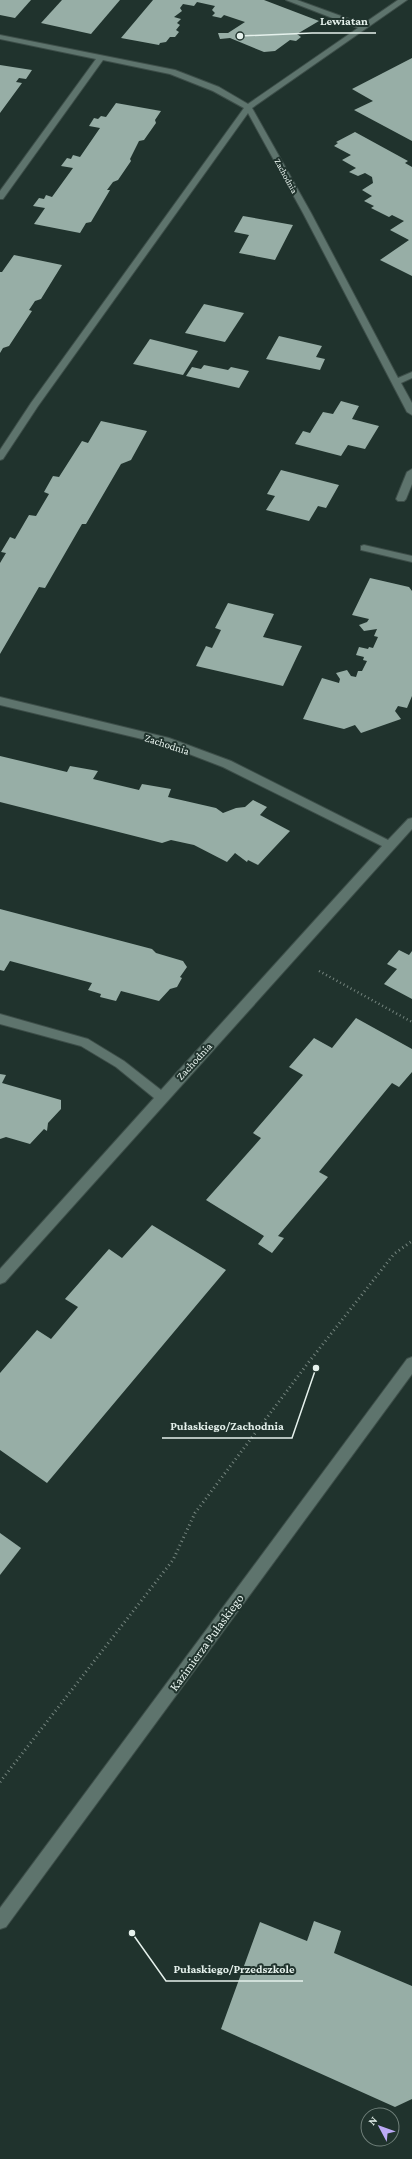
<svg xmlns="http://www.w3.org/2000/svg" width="412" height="2159" font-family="'Crimson Pro',serif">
	<rect width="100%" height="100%" fill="#20332d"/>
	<!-- building -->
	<g fill="#97aea6">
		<polygon points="0,0 31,0 15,18 0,15"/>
		<polygon points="62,0 120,0 91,34 41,23"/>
		<polygon points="153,0 264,0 319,21 297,34 301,37 296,41 290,40 275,51 264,52 230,38 220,39 218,33 228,33 245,22 224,15 221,18 212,16 215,13 212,10 215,6 197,2 194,6 183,4 180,8 182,11 174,17 181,19 177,23 180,25 176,30 179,32 175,37 170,37 166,42 160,43 159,45 121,38"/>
		<polygon points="412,58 412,141 354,110 373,101 352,89"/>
		<polygon points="0,65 32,70 26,79 19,78 16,82 22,83 0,113"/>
		<polygon points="116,103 161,111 155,120 156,123 144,140 139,141 130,159 131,161 118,180 113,182 107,190 110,190 91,222 86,223 80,233 34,224 45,208 33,206 39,198 44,199 46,195 52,197 73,168 61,166 67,158 71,159 73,155 80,157 100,128 89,126 94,118 98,119 101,116 106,117"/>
		<polygon points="355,132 408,161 405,163 412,167 412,276 380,260 409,240 390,230 404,221 392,215 389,217 371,208 374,206 364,201 372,196 362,190 373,183 372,177 365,173 358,176 349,172 356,168 342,160 351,155 334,146 338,143 336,142"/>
		<polygon points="243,216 293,225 275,260 239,253 249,235 234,232"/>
		<polygon points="14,255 62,265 41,299 35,301 29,310 32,311 9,346 3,348 0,353 0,272 2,272"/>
		<polygon points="204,304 244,313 225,342 185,333"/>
		<polygon points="279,336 322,346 316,357 325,359 320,370 266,359"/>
		<polygon points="150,339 198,351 183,375 133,364"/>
		<polygon points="204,365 228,370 231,367 249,371 239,388 186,376 192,367 201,369"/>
		<polygon points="341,401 359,406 352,419 379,426 365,449 348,445 341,456 295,444 303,431 310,433 323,412 333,414"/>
		<polygon points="101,421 147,431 131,460 121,464 86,524 82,524 45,588 39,587 0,654 0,563 6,553 1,552 10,537 15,539 29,515 36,516 49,494 44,492 53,476 59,477 82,441 88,443"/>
		<polygon points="281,470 339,485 326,508 318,506 309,521 266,510 275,496 267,494"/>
		<polygon points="370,578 409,587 412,591 412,696 407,708 398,706 395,711 401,719 361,733 355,725 344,729 303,719 322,678 339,683 340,679 336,673 347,670 351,676 356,677 358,671 362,671 367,661 363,660 364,657 356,655 359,647 368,649 369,647 373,648 378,637 374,636 377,629 364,631 359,625 367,622 369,619 352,615"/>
		<polygon points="228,603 274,614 263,637 302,646 283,686 196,666 206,646 212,648 221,630 215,628"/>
		<polygon points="0,756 67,772 70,766 98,771 93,779 139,790 142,784 171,789 168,797 216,808 223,813 236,808 245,807 253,800 267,807 260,815 290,831 258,865 248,860 247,862 235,853 227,862 194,845 171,840 162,843 0,802"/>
		<polygon points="0,909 152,949 156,953 183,961 187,967 180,977 182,978 177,987 170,989 159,1001 121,991 116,1001 100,997 101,994 88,990 92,983 10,961 4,971 0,970"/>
		<polygon points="399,950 409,955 412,951 412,999 384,984 397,969 387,964"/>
		<polygon points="356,1018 412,1049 412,1072 399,1087 392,1083 319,1172 328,1177 278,1236 284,1238 272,1253 258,1244 264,1236 206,1200 261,1138 253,1133 303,1075 289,1067 314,1038 332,1048"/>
		<polygon points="0,1074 6,1075 2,1083 61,1100 61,1109 48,1123 47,1131 44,1129 30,1144 6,1137 0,1139"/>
		<polygon points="152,1225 226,1270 47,1483 0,1450 0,1373 37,1330 51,1339 78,1307 65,1299 109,1249 122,1258"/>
		<polygon points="0,1533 21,1548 0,1575"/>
		<polygon points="314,1921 341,1931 334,1953 412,1986 412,2099 395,2107 221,2029 260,1922 307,1941"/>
	</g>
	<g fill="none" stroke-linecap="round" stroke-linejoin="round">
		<!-- minor casing -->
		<g stroke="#3d4e49" stroke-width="2">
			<g id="minor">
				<polygon points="286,0 297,0 363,24 398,0 407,0 252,108 311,213 398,378 412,372 412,378 401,383 412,403 412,415 407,412 303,213 248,113 38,406 3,459 0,460 0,450 31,403 244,108 213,91 170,74 103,60 3,199 0,199 0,191 96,59 0,39 0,35 175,70 219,87 248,104 358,28"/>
				<polygon points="412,469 412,484 406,499 404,501 398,501 396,499 407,472"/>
				<polygon points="364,545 412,556 412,562 361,550 361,546"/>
				<polygon points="0,697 169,738 231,761 388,840 408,819 412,818 412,829 5,1282 0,1284 0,1269 154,1098 116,1067 81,1046 0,1024 0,1014 88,1039 124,1061 161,1090 382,846 223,767 163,744 0,705"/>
				<polygon points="412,1357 412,1374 6,1927 0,1929 0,1908 407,1359"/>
			</g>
		</g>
		<!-- path-far1 -->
		<polyline stroke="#75857f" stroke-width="2.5" stroke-dasharray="1 3" stroke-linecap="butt" points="319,971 412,1022"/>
		<!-- path -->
		<polyline stroke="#75857f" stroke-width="3" stroke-dasharray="1 3.5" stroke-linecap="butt" points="0,1782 173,1560 195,1513 308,1363 394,1254 412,1241"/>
		<!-- minor -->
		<use href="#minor" fill="#5e746d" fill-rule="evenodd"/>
	</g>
	<g text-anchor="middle" stroke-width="4" stroke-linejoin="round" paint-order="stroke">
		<!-- far-street labels -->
		<g font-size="9" fill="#e5f1ec" stroke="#20332d">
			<text transform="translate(286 176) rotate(61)" y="3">Zachodnia</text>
		</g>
		<!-- street labels -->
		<g font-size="11" fill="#e5f1ec" stroke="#20332d">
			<text transform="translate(167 744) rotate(18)" y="4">Zachodnia</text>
			<text transform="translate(194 1061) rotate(-47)" y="4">Zachodnia</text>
		</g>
		<!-- near-street labels -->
		<g font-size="13" fill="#e5f1ec" stroke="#20332d">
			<text transform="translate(206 1642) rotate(-54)" y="5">Kazimierza Pułaskiego</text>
		</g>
	</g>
	<!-- callouts -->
	<path fill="none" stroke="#e5f1ec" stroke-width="1.5" d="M240 36L312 33H376M316 1368L292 1438H162M132 1933L166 1981H303"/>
	<g fill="#e5f1ec" stroke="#20332d" stroke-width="1.5">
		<circle cx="240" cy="36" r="4"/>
		<circle cx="316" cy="1368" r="4"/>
		<circle cx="132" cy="1933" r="4"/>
	</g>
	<g font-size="12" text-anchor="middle" font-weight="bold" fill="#e5f1ec" stroke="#20332d" stroke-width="4" stroke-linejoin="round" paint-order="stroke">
		<text x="344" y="25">Lewiatan</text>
		<text x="227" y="1430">Pułaskiego/Zachodnia</text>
		<text x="234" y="1973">Pułaskiego/Przedszkole</text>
	</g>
	<!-- north arrow -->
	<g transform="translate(380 2127) rotate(311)"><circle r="19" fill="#20332d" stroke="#6f7f79"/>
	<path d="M0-3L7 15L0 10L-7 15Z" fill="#bcaaf6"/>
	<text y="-6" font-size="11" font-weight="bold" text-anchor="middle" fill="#e5f1ec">N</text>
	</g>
</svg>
